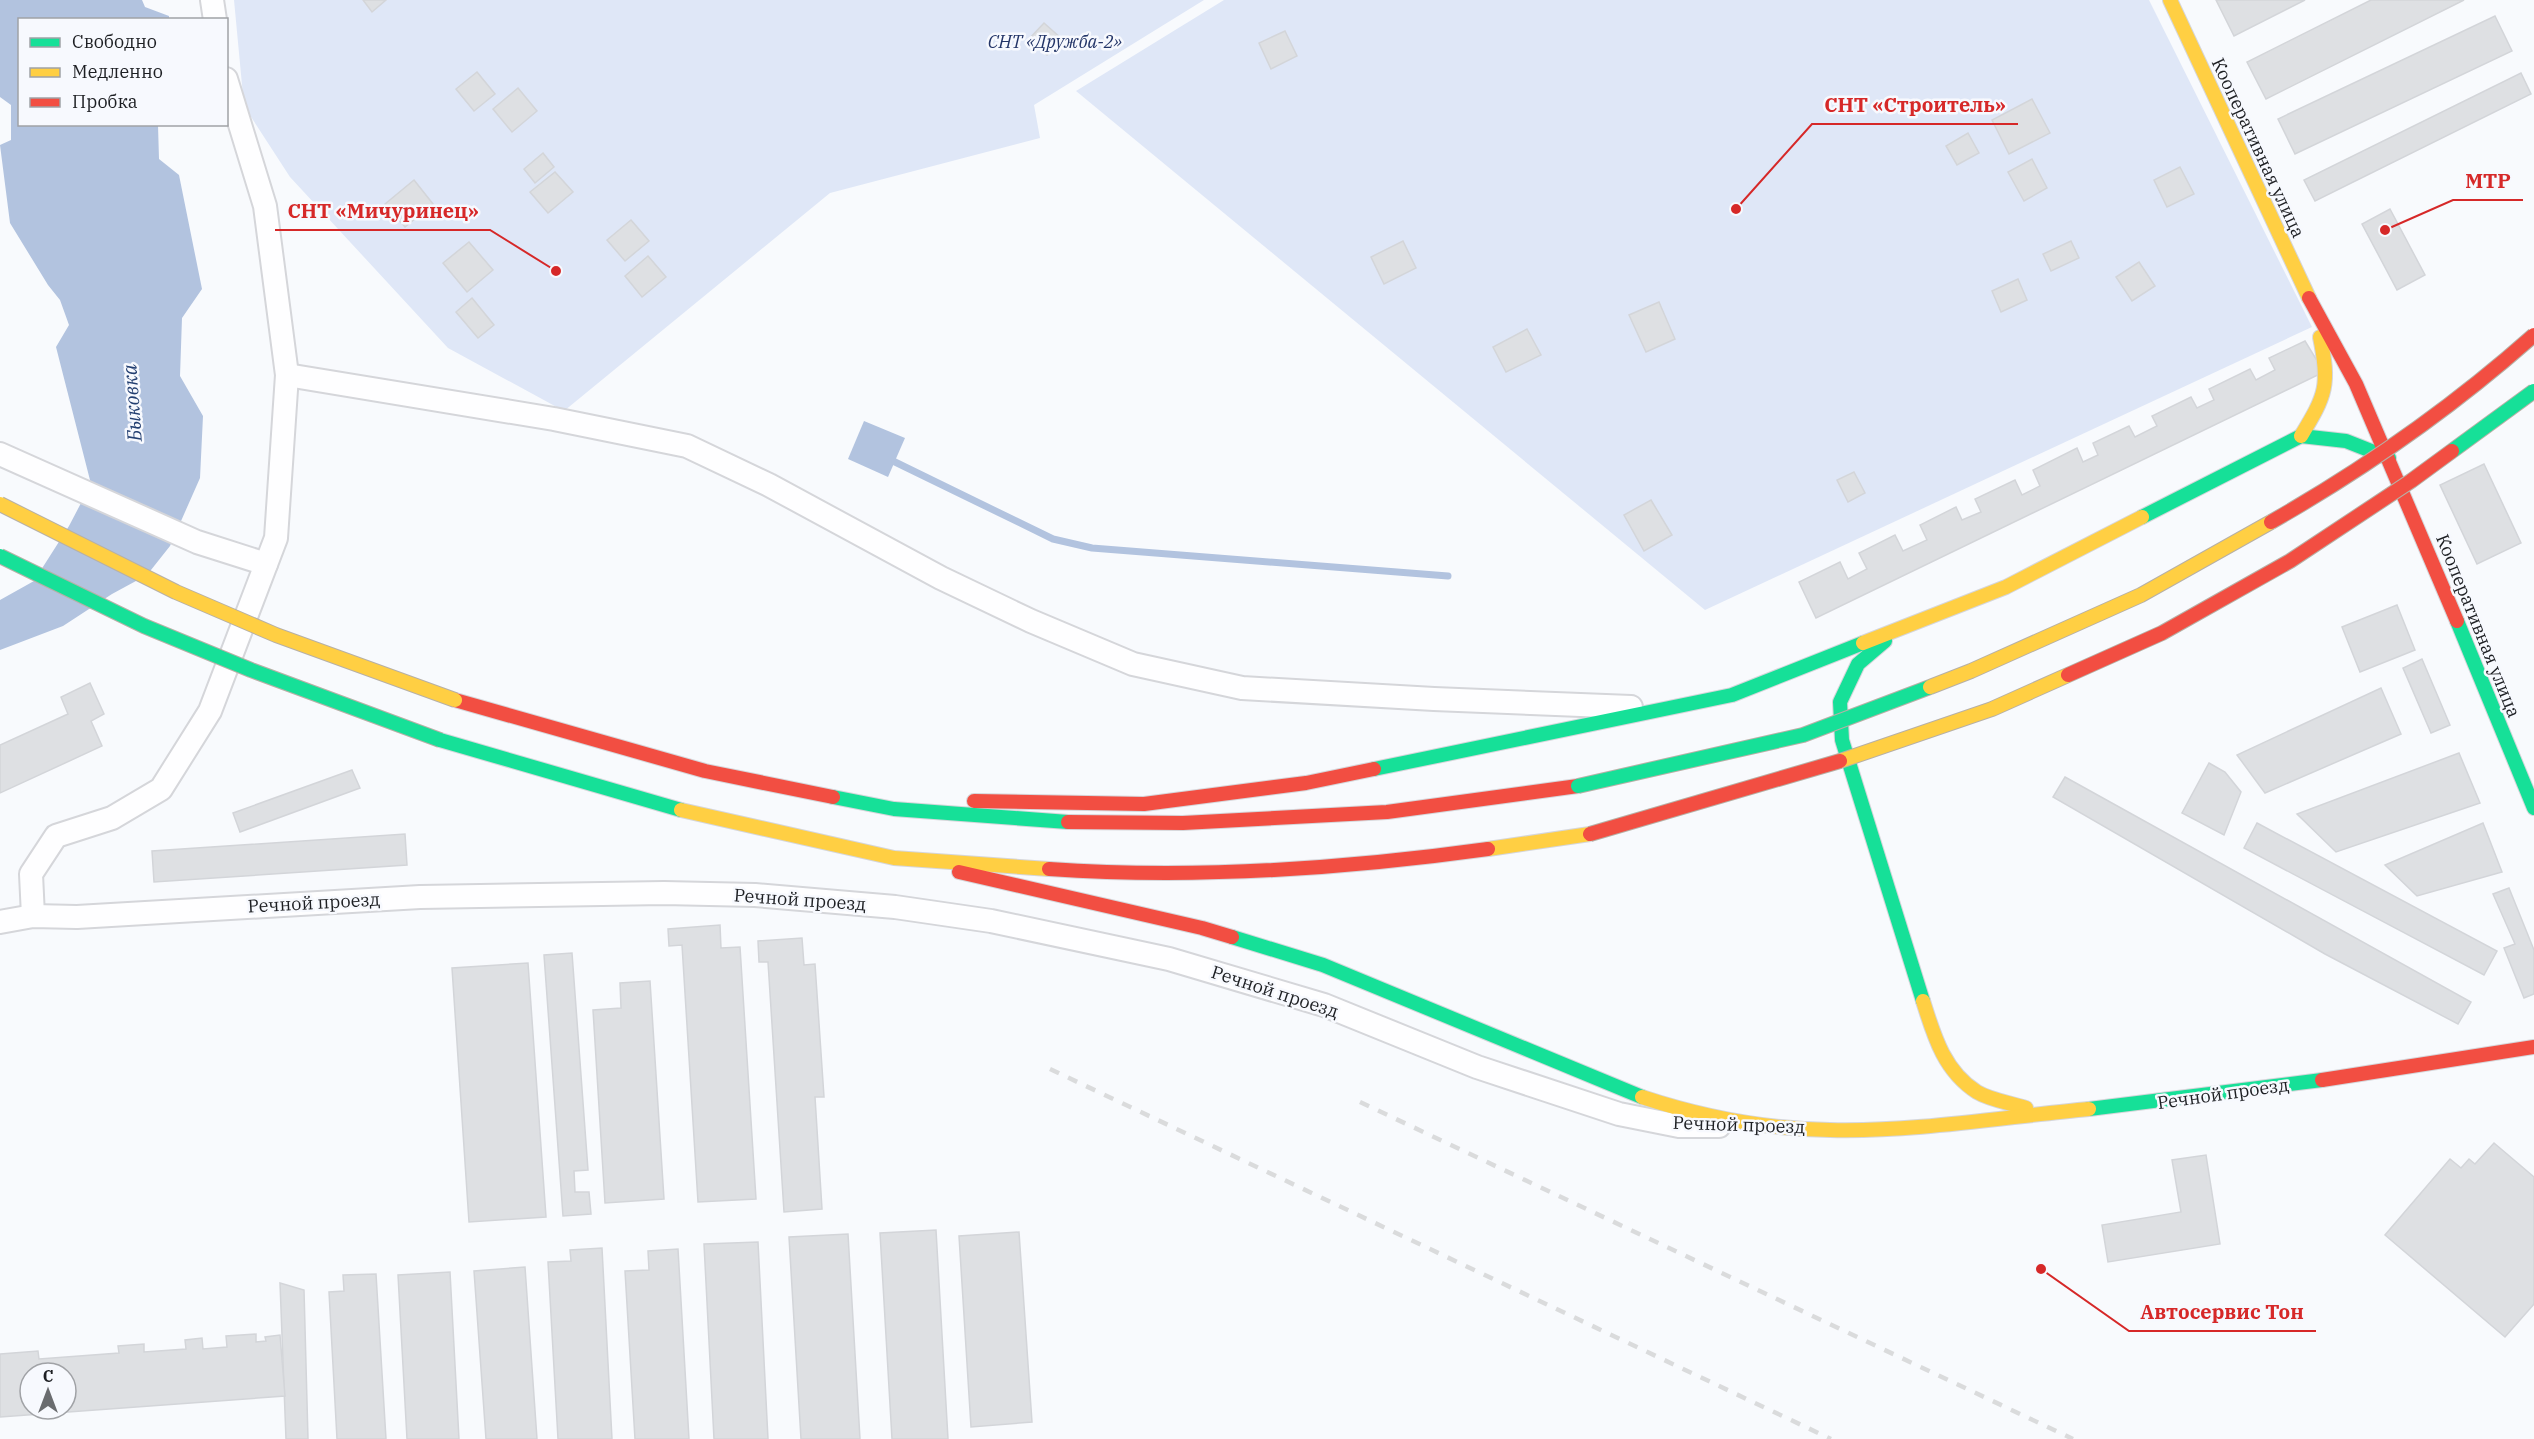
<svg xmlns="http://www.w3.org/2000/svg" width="2534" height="1439" font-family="'IBM Plex Serif',serif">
	<rect width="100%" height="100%" fill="#f8fafd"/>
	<!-- green -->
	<g fill="#dfe7f7">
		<polygon points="234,0 1204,0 1034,105 1040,138 830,193 564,411 448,348 290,177 244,106"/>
		<polygon points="1224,0 2149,0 2312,327 1705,610 1076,91"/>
	</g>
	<!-- water -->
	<g fill="#b2c3df">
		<polygon points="0,0 142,0 145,7 169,16 169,19 20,20 20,124 158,125 159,159 179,175 202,289 182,318 180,376 203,416 200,478 170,546 147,575 112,594 63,626 0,650 0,600 34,581 69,526 91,484 56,347 69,325 60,300 48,285 10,223 0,145 11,140 11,105 0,97"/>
		<polygon points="864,421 905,438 888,477 848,459"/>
	</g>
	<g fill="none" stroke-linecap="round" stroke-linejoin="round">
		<!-- stream -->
		<polyline stroke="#b2c3df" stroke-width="7" points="895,462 1053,539 1092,548 1448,576"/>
	</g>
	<!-- building -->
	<g fill="#dee0e3" stroke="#d3d5d9" stroke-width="1.5" fill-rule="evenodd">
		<polygon points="363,0 386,0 372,12"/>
		<polygon points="2216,0 2305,0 2234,36"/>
		<polygon points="2371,0 2464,0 2266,99 2247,62"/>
		<polygon points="2495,16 2512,51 2295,154 2278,119"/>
		<polygon points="1044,23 1062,39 1047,55 1029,39"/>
		<polygon points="1285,31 1297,56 1271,69 1259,43"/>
		<polygon points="477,72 495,94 474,111 456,89"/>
		<polygon points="2521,73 2531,94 2315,201 2304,180"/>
		<polygon points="518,88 537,111 512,132 493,109"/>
		<polygon points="2032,99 2050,133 2009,154 1992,120"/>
		<polygon points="1968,133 1979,153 1957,165 1946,146"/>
		<polygon points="543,153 554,167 535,183 524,169"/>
		<polygon points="2032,159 2047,188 2024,201 2008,172"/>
		<polygon points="2180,167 2194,194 2167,207 2154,180"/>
		<polygon points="555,172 573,192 548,213 530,192"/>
		<polygon points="414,180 433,204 405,227 385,204"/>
		<polygon points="2390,209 2425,275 2397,290 2362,224"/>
		<polygon points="631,220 649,241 625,261 607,240"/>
		<polygon points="1403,241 1416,268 1384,284 1371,257"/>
		<polygon points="2071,241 2079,258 2051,271 2043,254"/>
		<polygon points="469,242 493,270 467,292 443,263"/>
		<polygon points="648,256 666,277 642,297 625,276"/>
		<polygon points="2139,262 2155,286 2132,301 2116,277"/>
		<polygon points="2018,279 2027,300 2001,312 1992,291"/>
		<polygon points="472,298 494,325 478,338 456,312"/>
		<polygon points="1659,302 1675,339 1646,352 1629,315"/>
		<polygon points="1527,329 1541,355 1506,372 1493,347"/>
		<polygon points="2305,341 2324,372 1816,618 1799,582 1840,562 1848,579 1867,569 1859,553 1895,535 1903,551 1927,540 1920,525 1956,507 1962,520 1981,512 1975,499 2015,480 2022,495 2040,486 2033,470 2077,448 2083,462 2098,455 2093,443 2129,426 2135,437 2157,426 2152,416 2191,397 2197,408 2214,400 2209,389 2250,369 2256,380 2275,370 2269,358"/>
		<polygon points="2484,464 2521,543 2477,564 2440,485"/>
		<polygon points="1854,472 1865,493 1848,502 1837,480"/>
		<polygon points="1651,500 1672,535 1644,551 1624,515"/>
		<polygon points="2397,605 2415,650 2360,672 2342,627"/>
		<polygon points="2422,659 2450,725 2431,733 2403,668"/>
		<polygon points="90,683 104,714 91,721 102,746 0,793 0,745 68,714 61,697"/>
		<polygon points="2381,688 2401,734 2265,793 2237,755"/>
		<polygon points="2459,753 2480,803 2336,852 2297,814"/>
		<polygon points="2209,763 2225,772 2241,792 2224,835 2182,813"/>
		<polygon points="352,770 360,788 240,832 233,813"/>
		<polygon points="2065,777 2471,1002 2458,1024 2325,954 2053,797"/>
		<polygon points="2257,823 2497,951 2484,975 2244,848"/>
		<polygon points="2483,823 2502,872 2417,896 2385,865"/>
		<polygon points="405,834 407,865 154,882 152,851"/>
		<polygon points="2509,888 2534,950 2534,994 2524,998 2504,948 2515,944 2493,894"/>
		<polygon points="720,925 721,948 740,947 756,1199 698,1202 682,945 669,946 668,929"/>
		<polygon points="802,938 804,965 815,964 824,1097 815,1097 822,1209 784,1212 768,962 759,962 758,941"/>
		<polygon points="572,953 588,1170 574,1171 575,1192 589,1192 591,1214 563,1216 544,955"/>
		<polygon points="528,963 546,1217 469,1222 452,968"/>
		<polygon points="650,981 664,1199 605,1203 593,1010 621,1008 620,983"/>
		<polygon points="2494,1143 2534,1177 2534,1304 2505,1337 2385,1235 2450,1159 2461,1168 2469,1159 2475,1164"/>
		<polygon points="2206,1155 2220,1244 2108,1262 2102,1225 2181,1212 2172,1160"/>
		<polygon points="936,1230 948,1439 892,1439 880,1233"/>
		<polygon points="1019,1232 1032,1422 971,1427 959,1236"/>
		<polygon points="848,1234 860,1439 801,1439 789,1237"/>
		<polygon points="758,1242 768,1439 714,1439 704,1244"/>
		<polygon points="602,1248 612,1439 558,1439 548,1262 571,1261 570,1250"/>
		<polygon points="678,1249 689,1439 635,1439 625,1271 649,1270 648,1251"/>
		<polygon points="525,1267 537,1439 486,1439 474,1271"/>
		<polygon points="450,1272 459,1439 407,1439 398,1275"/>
		<polygon points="376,1274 386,1439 337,1439 329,1292 344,1291 343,1275"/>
		<polygon points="280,1283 304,1290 308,1439 286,1439"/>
		<path d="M256 1334V1342L266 1341 265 1337 280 1335 285 1396 0 1417V1354L38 1351 39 1359 119 1353 118 1346 144 1344V1352L186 1349 185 1340 202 1338 203 1349 227 1347 226 1336ZM30 1373H66V1409H30Z"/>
	</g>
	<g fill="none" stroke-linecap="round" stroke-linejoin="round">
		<!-- street casing -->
		<g stroke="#d5d6da" stroke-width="26">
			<g id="street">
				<polyline points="212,0 215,20"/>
				<polyline points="287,375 554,419 687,446 769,485 941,578 1031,621 1133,664 1242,688 1434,699 1631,707"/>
				<polyline points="0,454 197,542 266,564"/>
				<polyline points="33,916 31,874 56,836 112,818 161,789 210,711 276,538 287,375 265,206 226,79"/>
				<polyline points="0,922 33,916 77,917 420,897 664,893 755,895 895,907 991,921 1169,959 1324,1005 1477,1067 1619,1114 1679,1126 1719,1126"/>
			</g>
		</g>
		<!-- fast casing -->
		<g stroke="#d5d6da" stroke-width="16">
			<g id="fast">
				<polyline points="2142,517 2301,436 2346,441 2389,458"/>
				<polyline points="2457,621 2534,808"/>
				<polyline points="1885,641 1858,664 1840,702 1842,740 1923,1001"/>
				<polyline points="440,740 681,810"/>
				<polyline points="1374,769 1732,695 1863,643"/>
				<polyline points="833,797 894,809 1068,822"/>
				<polyline points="1232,937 1323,965 1642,1097"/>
				<polyline points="2089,1109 2322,1080"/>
			</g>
		</g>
		<!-- slow casing -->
		<g stroke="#d5d6da" stroke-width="16">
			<g id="slow">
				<polyline points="2170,0 2309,298"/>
				<path d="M2301 436C2326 395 2330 385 2320 337"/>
				<polyline points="1863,643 2006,587 2142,517"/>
				<polyline points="681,810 894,858 1049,869"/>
				<polyline points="1488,849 1590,834"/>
				<path d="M1923 1001C1934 1036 1944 1071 1977 1092 1990 1100 2011 1103 2026 1108"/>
				<path d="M1642 1097C1702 1117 1766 1129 1830 1130 1916 1132 2003 1117 2089 1109"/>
			</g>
		</g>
		<!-- jam casing -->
		<g stroke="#d5d6da" stroke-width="16">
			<g id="jam">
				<polyline points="2309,298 2356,384 2457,621"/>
				<polyline points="455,700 705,771 833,797"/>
				<polyline points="974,801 1144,804 1306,783 1374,769"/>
				<polyline points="1068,822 1183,823 1387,812 1578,786"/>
				<path d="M1049 869C1194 879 1344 869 1488 849"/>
				<polyline points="959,872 1202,928 1232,937"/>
				<polyline points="2322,1080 2534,1047"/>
			</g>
		</g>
		<!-- street -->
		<use href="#street" stroke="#fefeff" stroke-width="22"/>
		<!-- fast -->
		<use href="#fast" stroke="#16e098" stroke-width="14"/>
		<!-- slow -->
		<use href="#slow" stroke="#ffcf43" stroke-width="14"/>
		<!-- jam -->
		<use href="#jam" stroke="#f24e42" stroke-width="14"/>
		<!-- rail -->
		<g stroke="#dadbdc" stroke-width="4.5" stroke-dasharray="10 10" stroke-linecap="butt">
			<polyline points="1050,1069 1831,1439"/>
			<polyline points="1360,1102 2073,1439"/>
		</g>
		<!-- fast-bridge casing -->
		<g stroke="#b7b0a6" stroke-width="16" stroke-linecap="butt">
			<g id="fast-bridge">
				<polyline points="2452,451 2534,391"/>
				<polyline points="0,556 144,626 251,670 440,740"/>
				<polyline points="1578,786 1803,735 1930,687"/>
			</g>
		</g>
		<!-- slow-bridge casing -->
		<g stroke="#b7b0a6" stroke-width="16" stroke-linecap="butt">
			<g id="slow-bridge">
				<polyline points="0,504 176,592 276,635 455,700"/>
				<polyline points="1930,687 1971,671 2141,595 2271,522"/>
				<polyline points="1840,761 1992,709 2068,675"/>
			</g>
		</g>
		<!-- jam-bridge casing -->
		<g stroke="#b7b0a6" stroke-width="16" stroke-linecap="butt">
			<g id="jam-bridge">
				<path d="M2271 522C2364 469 2454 406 2534 335"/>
				<polyline points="2068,675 2162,633 2290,561 2411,481 2452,451"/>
				<polyline points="1590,834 1840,761"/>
			</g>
		</g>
		<!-- fast-bridge -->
		<use href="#fast-bridge" stroke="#16e098" stroke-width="14"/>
		<!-- slow-bridge -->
		<use href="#slow-bridge" stroke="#ffcf43" stroke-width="14"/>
		<!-- jam-bridge -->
		<use href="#jam-bridge" stroke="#f24e42" stroke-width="14"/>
	</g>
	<g text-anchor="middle" stroke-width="5" stroke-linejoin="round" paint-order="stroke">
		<!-- park labels -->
		<g font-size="18" font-style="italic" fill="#233568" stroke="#f7f9fe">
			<text x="1055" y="48">СНТ «Дружба-2»</text>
		</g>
		<!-- street labels -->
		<g font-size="18" fill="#1d1f23" stroke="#f7f9fe">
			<text transform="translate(2258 148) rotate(65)" y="6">Кооперативная улица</text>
			<text transform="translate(2478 626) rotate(68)" y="6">Кооперативная улица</text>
			<text transform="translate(800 900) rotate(4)" y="6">Речной проезд</text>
			<text transform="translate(314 903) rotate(-3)" y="6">Речной проезд</text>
			<text transform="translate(1275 992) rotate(18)" y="6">Речной проезд</text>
			<text transform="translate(2223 1094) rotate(-8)" y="6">Речной проезд</text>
			<text transform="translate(1739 1125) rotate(2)" y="6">Речной проезд</text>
		</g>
		<!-- water labels -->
		<g font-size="20" font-style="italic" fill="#233f71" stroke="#f7f9fe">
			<text transform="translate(132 403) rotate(-94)" y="7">Быковка</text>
		</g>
	</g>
	<!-- callouts -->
	<path fill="none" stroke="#d62828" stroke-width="2" d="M1736 209L1812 124H2018M2385 230L2453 200H2523M556 271L490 230H275M2041 1269L2129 1331H2316"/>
	<g fill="#d62828" stroke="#f7f9fe" stroke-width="2">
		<circle cx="1736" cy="209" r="6"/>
		<circle cx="2385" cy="230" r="6"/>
		<circle cx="556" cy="271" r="6"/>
		<circle cx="2041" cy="1269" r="6"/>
	</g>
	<g font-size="20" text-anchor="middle" font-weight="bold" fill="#d62828" stroke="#f7f9fe" stroke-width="5" stroke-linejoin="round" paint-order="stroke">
		<text x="1915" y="112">СНТ «Строитель»</text>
		<text x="2488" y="188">МТР</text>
		<text x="383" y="218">СНТ «Мичуринец»</text>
		<text x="2222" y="1319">Автосервис Тон</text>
	</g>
	<!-- legend -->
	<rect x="18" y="18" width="210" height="108" fill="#f7f9fe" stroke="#a0a2a6" stroke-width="1.5"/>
	<rect x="30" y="38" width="30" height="9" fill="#16e098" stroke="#a0a2a6" stroke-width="1.5"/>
	<text x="72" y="48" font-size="18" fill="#1d1f23">Свободно</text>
	<rect x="30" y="68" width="30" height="9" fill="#ffcf43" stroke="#a0a2a6" stroke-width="1.5"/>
	<text x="72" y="78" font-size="18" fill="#1d1f23">Медленно</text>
	<rect x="30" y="98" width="30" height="9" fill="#f24e42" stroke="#a0a2a6" stroke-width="1.5"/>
	<text x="72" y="108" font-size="18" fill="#1d1f23">Пробка</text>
	<!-- north arrow -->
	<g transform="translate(48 1391)"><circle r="28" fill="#f7f9fe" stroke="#a0a2a6" stroke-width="1.5"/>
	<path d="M0-4.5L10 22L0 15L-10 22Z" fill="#6a6c6f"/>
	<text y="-9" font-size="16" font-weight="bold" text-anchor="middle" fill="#1d1f23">С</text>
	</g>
</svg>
